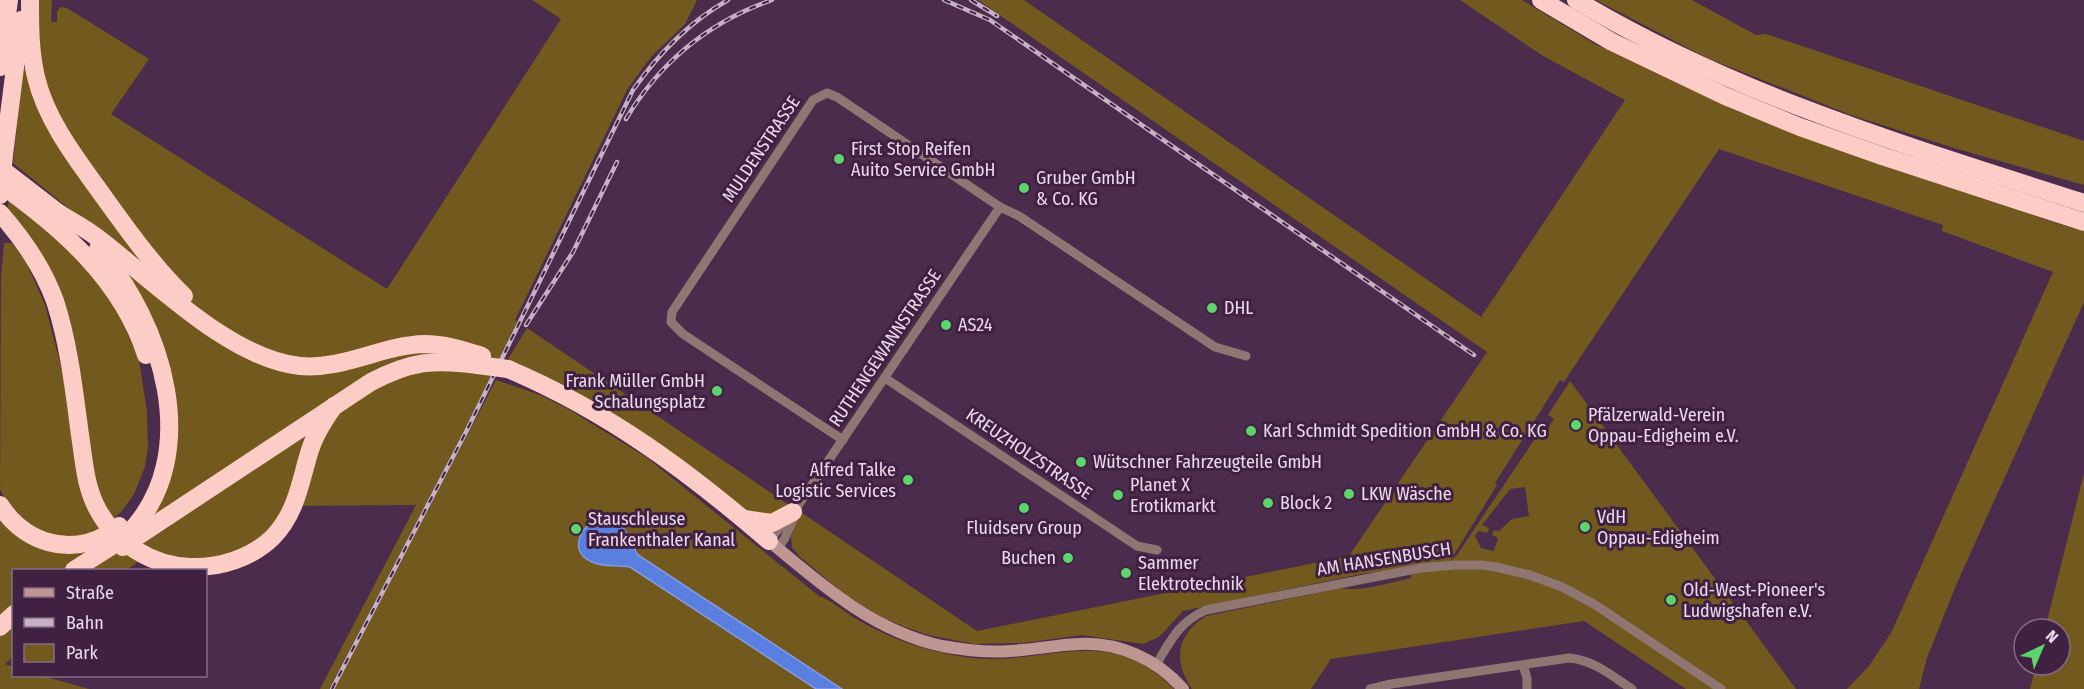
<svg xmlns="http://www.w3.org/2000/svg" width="2084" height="689" font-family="'Fira Sans Condensed',sans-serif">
	<rect width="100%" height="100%" fill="#4c2c4c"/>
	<!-- green -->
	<g fill="#72591d" fill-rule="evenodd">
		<polygon points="37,0 52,0 51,22 57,22 57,12 60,7 67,8 149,59 111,114 387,289 561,19 532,0 697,0 685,24 651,57 628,88 515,320 517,322 465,429 329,689 320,689 416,505 295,506 244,557 139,561 127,570 87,570 113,553 175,458 128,277 137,264 13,163 23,68 41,71"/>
		<path d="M978 0H1024L1481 317 1625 100 1543 56 1460 0H1522L1595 44 1737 111 1952 188 2075 229 2084 205V302L1957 583 1927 658 1919 689H1847L1869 666 1891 633 2053 272 1942 231 1943 225 1719 149 1568 376 1564 382 1560 380 1495 483 1497 485 1450 561 1457 555 1536 437 1540 439 1554 419 1548 415 1570 381 1796 689H1686L1584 621 1331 659 1311 689H1192C1173 661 1176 635 1206 616L1340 588C1364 592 1388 583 1411 578L1409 568 1361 574 1183 611 1159 637 1143 644 1082 635 1023 643 974 644 928 635 905 627 884 618 847 596 799 556 792 547 791 537 795 523 802 513 977 631 1349 556 1487 352ZM1525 487 1529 516 1512 519 1499 531 1494 530 1492 535 1498 538 1494 551 1481 548 1475 536 1478 531 1487 533 1489 528 1482 525 1510 489Z"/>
		<polygon points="1596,0 1692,0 1756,35 1766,34 2084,141 2084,185 1954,148 1851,115 1707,58"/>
		<polygon points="9,198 80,260 116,307 139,360 147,412 148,447 145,467 134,494 122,511 112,520 94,485 73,337 7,212"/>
		<path d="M4 243H12L27 264 45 305 103 528C91 533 75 540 61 538 35 535 10 513 0 489L1 278Z"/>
		<polygon points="527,328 789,505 782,514 754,516 527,369 508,359"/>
		<path d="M496 380 540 395 568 409 646 457 819 596C833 601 844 612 858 620 891 639 927 652 965 657 1046 669 1104 619 1174 689H842L638 555 626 530 602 565 630 567 816 689H334Z"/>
		<polygon points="2084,473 2084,689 2030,689 2036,665 2060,665 2060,629 2045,629"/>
		<polygon points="0,516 21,537 99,547 62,570 14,570 13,605 0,617"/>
		<polygon points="13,621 13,657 5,664 13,667 14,676 43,676 89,689 0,689 0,634"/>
	</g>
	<!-- water -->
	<path fill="#597fe1" stroke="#869ae5" stroke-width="1.5" d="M607 516C629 526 626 537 638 555L842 689H816L630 567C618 564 604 568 592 562 565 551 583 519 607 516Z"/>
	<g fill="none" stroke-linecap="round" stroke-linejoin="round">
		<!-- street -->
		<g stroke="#8f7673" stroke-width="9">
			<polyline points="885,378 1137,546 1157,550"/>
			<polyline points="843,440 683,334 671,322 672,312 813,100 827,93 837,97 1000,207 1019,216 1215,347 1246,356"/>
			<polyline points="769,541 797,507 1000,207"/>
			<polyline points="778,548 785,538 797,510"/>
			<path d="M1156 665C1171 640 1179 622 1206 610L1421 568 1454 565H1481L1496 567 1530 575 1562 587 1594 604 1721 689"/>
			<polyline points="1523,665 1527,678 1527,689"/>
			<path d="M1370 689 1391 684 1569 658C1594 660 1612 676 1632 689"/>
		</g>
		<!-- secondary -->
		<path stroke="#be9793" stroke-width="12" d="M769 541C822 585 873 631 942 646 964 650 988 653 1010 651 1033 650 1056 645 1078 644 1118 641 1158 660 1183 689"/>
		<!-- highway -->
		<g stroke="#fcccc6" stroke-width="18">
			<path d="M30 0C30 26 30 52 36 77 47 123 79 162 106 200 130 233 154 267 184 296"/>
			<polyline points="1541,0 1612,42 1725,96 1800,127 1882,156 2084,222"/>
			<path d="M1576 0C1734 95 1910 147 2084 203"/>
			<polyline points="0,67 9,0"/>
			<polyline points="4,155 21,20"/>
			<polyline points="0,168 70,222"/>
			<path d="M0 184C62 228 122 280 146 355"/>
			<path d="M0 213C23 239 43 268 55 301 69 344 74 390 80 435 84 460 85 487 98 510 116 543 152 566 190 567 220 568 252 558 273 537 297 512 300 482 310 450 315 434 324 420 334 406"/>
			<path d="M60 214C73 222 87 229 99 239 153 280 230 359 300 366 343 370 382 345 425 344 445 344 463 350 482 356"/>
			<path d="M98 249C162 322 205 455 128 534"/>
			<path d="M508 369C607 411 688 471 769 541"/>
			<path d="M0 505C24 542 68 557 108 534"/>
			<polyline points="744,519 772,523 793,512"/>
			<path d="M135 538 371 382C411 361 434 359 478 365"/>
			<polyline points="74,570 118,542"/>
			<polyline points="0,627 14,614"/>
		</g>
		<!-- rail casing -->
		<g stroke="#c8b0c7" stroke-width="4.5">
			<g id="rail">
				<polyline points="944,0 990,20 1474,355"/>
				<polyline points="971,0 997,16"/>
				<path d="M626 119C660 62 709 22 772 0"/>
				<polyline points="526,325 573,252 617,162"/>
				<path d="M332 689 467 430 633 90C659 53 689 22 728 0"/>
			</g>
		</g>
		<!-- rail -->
		<use href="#rail" stroke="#412142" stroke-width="2" stroke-dasharray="7" stroke-linecap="butt"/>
		<!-- highway-bridge -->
		<g stroke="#fcccc6" stroke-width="18">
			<polyline points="0,195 4,155"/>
			<polyline points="478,365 508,369"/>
			<polyline points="108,534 119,526"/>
			<polyline points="123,547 135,538"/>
		</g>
	</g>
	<!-- markers -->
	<g fill="#5cd56d" stroke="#412142" stroke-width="2">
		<circle cx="839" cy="159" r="6"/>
		<circle cx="1024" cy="188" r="6"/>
		<circle cx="1212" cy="308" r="6"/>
		<circle cx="946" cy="325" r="6"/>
		<circle cx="717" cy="391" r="6"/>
		<circle cx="1576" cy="425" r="6"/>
		<circle cx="1251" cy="431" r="6"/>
		<circle cx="1081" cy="462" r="6"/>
		<circle cx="908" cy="480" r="6"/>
		<circle cx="1349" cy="494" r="6"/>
		<circle cx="1118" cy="495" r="6"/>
		<circle cx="1268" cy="503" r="6"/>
		<circle cx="1024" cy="508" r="6"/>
		<circle cx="1585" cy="527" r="6"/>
		<circle cx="576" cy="529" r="6"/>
		<circle cx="1068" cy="558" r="6"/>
		<circle cx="1126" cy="573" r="6"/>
		<circle cx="1671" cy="600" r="6"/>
	</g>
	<g text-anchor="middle" stroke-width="6" stroke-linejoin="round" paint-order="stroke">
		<!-- street labels -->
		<g font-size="18" fill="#eed9ed" stroke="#412142">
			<text transform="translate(761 149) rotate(-56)" y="6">MULDENSTRASSE</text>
			<text transform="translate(885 348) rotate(-56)" y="6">RUTHENGEWANNSTRASSE</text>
			<text transform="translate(1029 454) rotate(34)" y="6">KREUZHOLZSTRASSE</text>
			<text transform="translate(1384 559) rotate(-9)" y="6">AM HANSENBUSCH</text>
		</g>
		<!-- poi labels -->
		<g font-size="18" fill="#eed9ed" stroke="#412142" text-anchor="start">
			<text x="851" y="155">First Stop Reifen<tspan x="851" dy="21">Auito Service GmbH</tspan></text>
			<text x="1036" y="184">Gruber GmbH<tspan x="1036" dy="21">&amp; Co. KG</tspan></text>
			<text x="1224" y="314">DHL</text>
			<text x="958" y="331">AS24</text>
			<text x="705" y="387" text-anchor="end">Frank Müller GmbH<tspan x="705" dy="21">Schalungsplatz</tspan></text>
			<text x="1588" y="421">Pfälzerwald-Verein<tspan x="1588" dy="21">Oppau-Edigheim e.V.</tspan></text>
			<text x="1263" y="437">Karl Schmidt Spedition GmbH &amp; Co. KG</text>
			<text x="1093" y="468">Wütschner Fahrzeugteile GmbH</text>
			<text x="896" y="476" text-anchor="end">Alfred Talke<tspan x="896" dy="21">Logistic Services</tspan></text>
			<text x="1130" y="491">Planet X<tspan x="1130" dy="21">Erotikmarkt</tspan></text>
			<text x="1361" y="500">LKW Wäsche</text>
			<text x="1280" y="509">Block 2</text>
			<text x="1597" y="523">VdH<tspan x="1597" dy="21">Oppau-Edigheim</tspan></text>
			<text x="588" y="525">Stauschleuse<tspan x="588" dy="21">Frankenthaler Kanal</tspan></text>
			<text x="1024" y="534" text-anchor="middle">Fluidserv Group</text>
			<text x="1056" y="564" text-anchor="end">Buchen</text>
			<text x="1138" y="569">Sammer<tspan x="1138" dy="21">Elektrotechnik</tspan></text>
			<text x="1683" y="596">Old-West-Pioneer's<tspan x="1683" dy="21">Ludwigshafen e.V.</tspan></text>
		</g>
	</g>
	<!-- legend -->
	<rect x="12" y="569" width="195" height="108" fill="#412142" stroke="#866b86" stroke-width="1.5"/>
	<rect x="24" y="588" width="30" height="9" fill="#be9793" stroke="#866b86" stroke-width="1.5"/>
	<text x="66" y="599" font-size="18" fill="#eed9ed">Straße</text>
	<rect x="24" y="618" width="30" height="9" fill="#c8b0c7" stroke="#866b86" stroke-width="1.5"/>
	<text x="66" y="629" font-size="18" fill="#eed9ed">Bahn</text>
	<rect x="24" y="644" width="30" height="18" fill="#72591d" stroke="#866b86" stroke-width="1.5"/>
	<text x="66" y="659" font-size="18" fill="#eed9ed">Park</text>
	<!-- north arrow -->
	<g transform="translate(2042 647) rotate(44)"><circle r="28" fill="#412142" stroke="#866b86" stroke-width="1.5"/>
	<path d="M0-4.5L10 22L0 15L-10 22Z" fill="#5cd56d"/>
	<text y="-9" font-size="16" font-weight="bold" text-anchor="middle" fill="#eed9ed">N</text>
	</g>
</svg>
